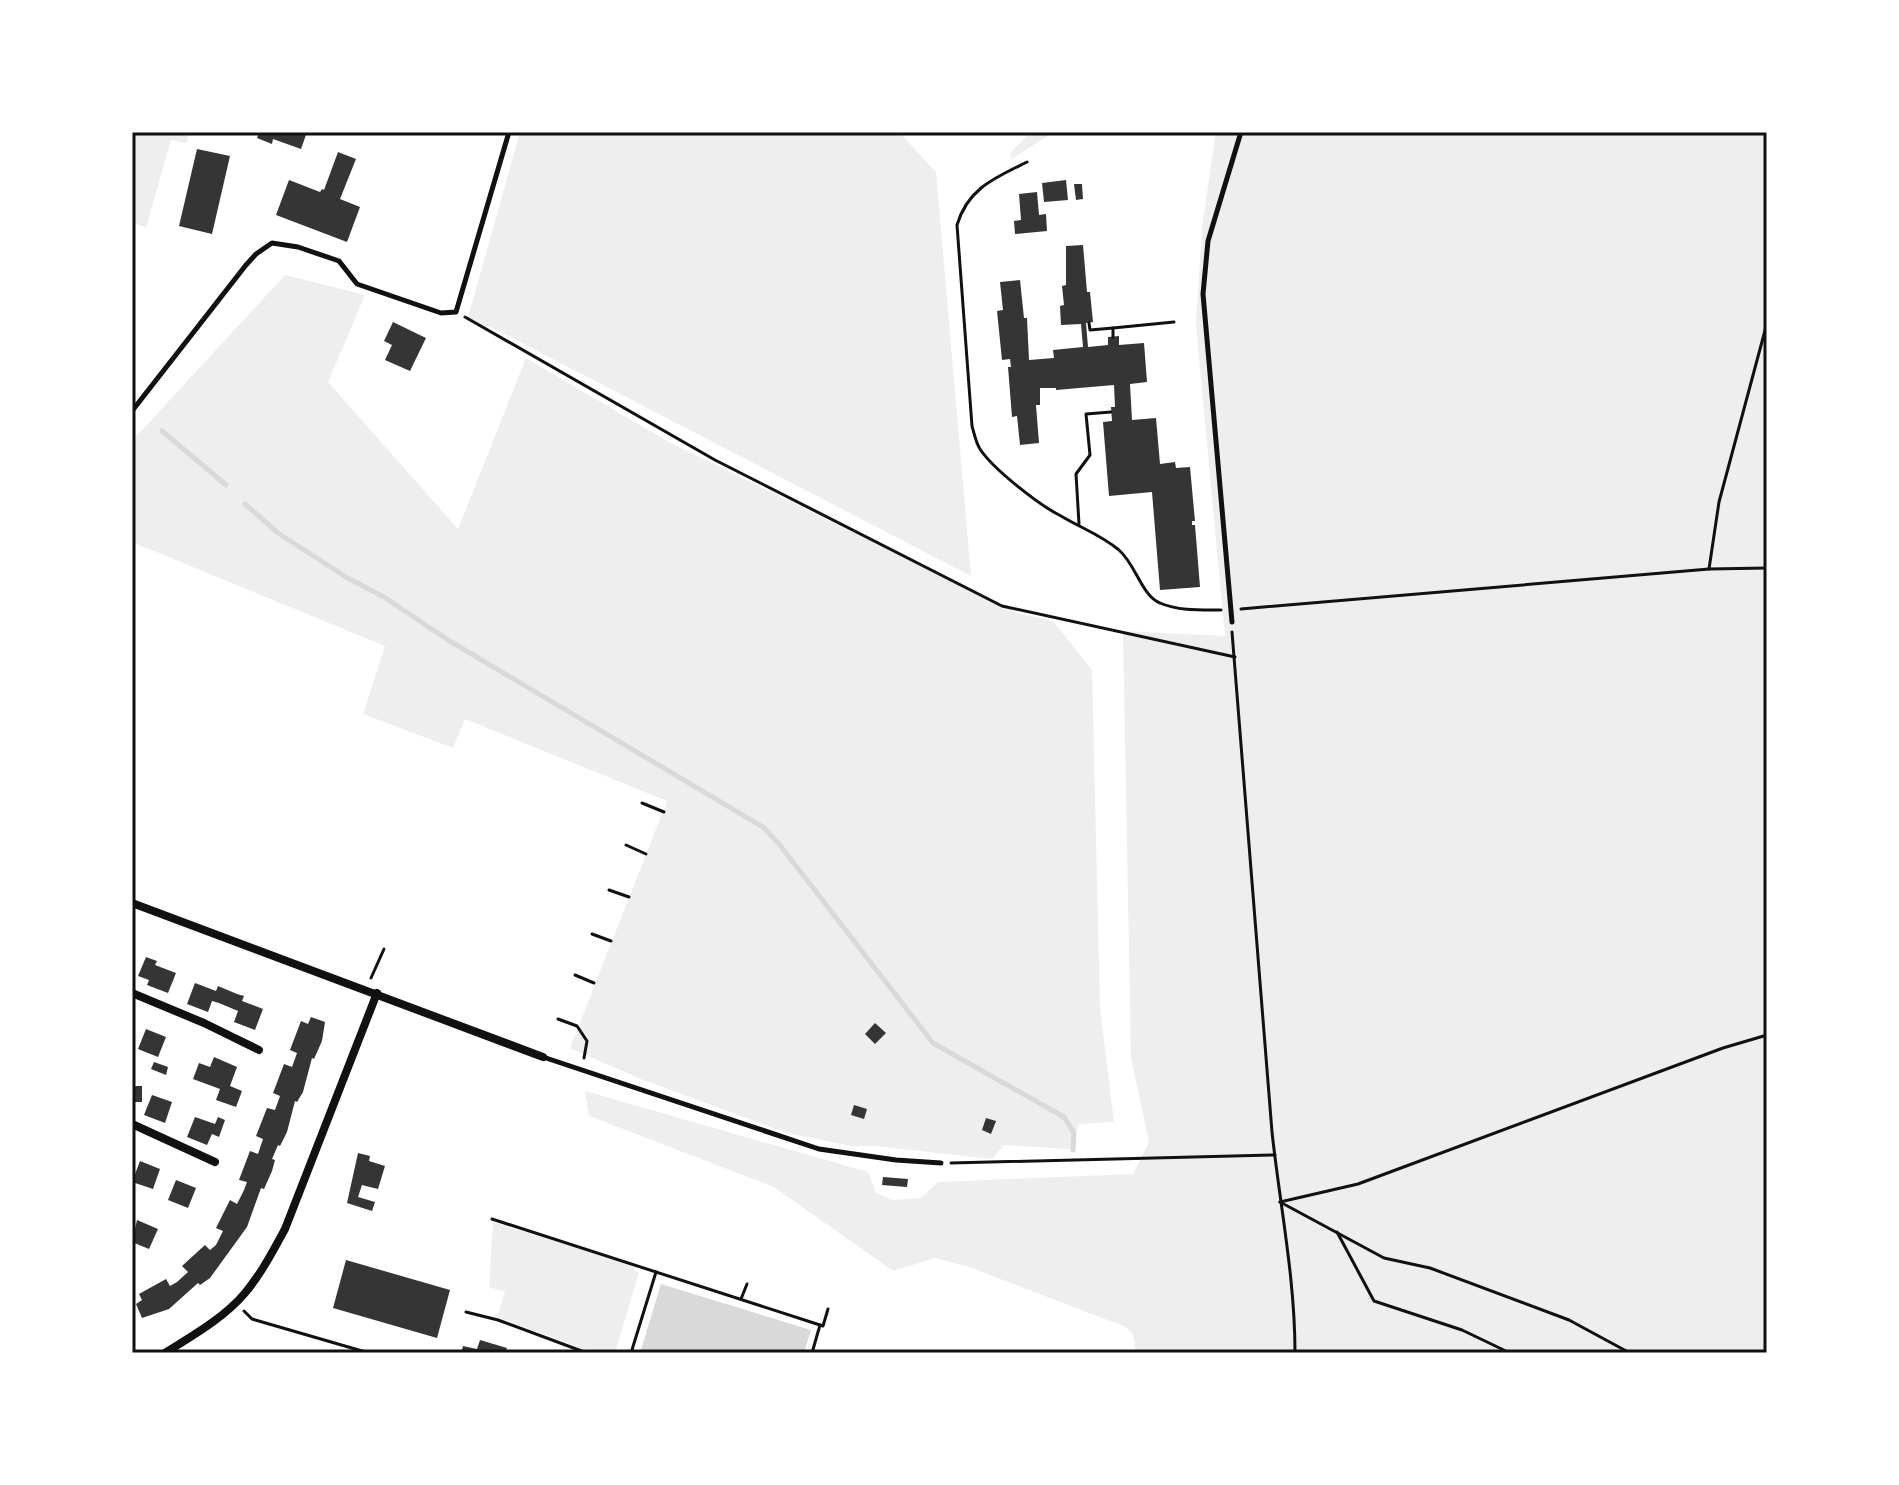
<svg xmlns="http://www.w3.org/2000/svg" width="1899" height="1485" font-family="'Fira Sans',sans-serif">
	<rect width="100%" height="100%" fill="#fff"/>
	<!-- green -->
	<g fill="#eee">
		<polygon points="132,132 189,132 187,143 171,140 146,228 132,222"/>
		<polygon points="520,132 899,132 936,172 971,576 491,327 467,321"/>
		<polygon points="1031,132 1054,132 1010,160 1011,152"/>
		<polygon points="1216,132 1767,132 1767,1353 1136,1353 1133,1334 1126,1327 969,1267 935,1258 893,1271 774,1187 589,1116 585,1091 868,1172 876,1193 893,1200 921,1198 938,1182 1133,1174 1149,1142 1131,1058 1123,631 1225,636 1196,325 1202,227"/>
		<polygon points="285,275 365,295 328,382 458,529 526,358 667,441 1017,613 1053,621 1092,670 1100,1007 1114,1122 1079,1124 1070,1149 1004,1145 992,1159 875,1146 852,1146 787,1133 638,1078 570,1048 667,801 465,719 453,748 363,714 385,646 132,542 132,441"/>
		<polygon points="493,1222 635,1266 634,1270 639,1272 615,1353 595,1353 497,1317 505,1292 489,1287"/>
	</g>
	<!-- water -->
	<polygon fill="#d9d9d9" points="661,1284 811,1330 804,1353 640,1353"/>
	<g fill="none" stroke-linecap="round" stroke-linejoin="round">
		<!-- stream -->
		<g stroke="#d9d9d9" stroke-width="5">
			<polyline points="162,431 226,485"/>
			<polyline points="245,504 278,533 346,577 384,597 448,640 763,827 779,844 933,1043 1064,1117 1074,1133 1073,1150"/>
		</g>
	</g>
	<!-- building -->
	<g fill="#353535">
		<polygon points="259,132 307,132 301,149 273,139 272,144 257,138"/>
		<polygon points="197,149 230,156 212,234 179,226"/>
		<polygon points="338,152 356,159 340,199 360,207 347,242 276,215 289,180 320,192 322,189 324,190"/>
		<polygon points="1066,180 1068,200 1044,202 1042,183"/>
		<polygon points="1074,184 1082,184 1083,199 1076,200"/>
		<polygon points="1037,192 1039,215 1046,214 1047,231 1015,234 1014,221 1021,220 1019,194"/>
		<polygon points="1083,245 1087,292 1090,292 1093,322 1086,323 1088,347 1108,345 1108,337 1119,336 1119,345 1144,343 1147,382 1130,384 1132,420 1156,418 1160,464 1175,462 1176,468 1190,467 1195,521 1192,521 1192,525 1195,525 1200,587 1160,590 1152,492 1109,496 1103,422 1112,421 1111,407 1115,407 1114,385 1056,390 1056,388 1040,388 1040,405 1036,405 1039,443 1020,445 1017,416 1012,417 1008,367 1011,367 1010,359 1002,360 997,311 1003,310 1000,282 1020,280 1024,318 1027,318 1029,360 1054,358 1053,350 1083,347 1081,324 1061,325 1060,306 1064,305 1062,286 1066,285 1066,246"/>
		<polygon points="393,322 426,338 410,371 385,360 392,345 384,341"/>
		<polygon points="146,957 157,961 155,965 176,973 168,993 147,985 149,980 138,976"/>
		<polygon points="195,983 216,991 218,986 237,994 244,996 242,1001 263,1009 255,1030 234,1022 238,1011 219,1003 212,1001 208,1012 187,1004"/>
		<polygon points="311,1017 325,1022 322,1041 314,1059 312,1058 303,1092 297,1102 295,1101 287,1132 280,1146 278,1145 272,1159 275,1160 272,1171 264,1189 261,1188 247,1227 210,1278 200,1285 198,1283 169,1309 142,1318 136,1304 142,1300 139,1294 166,1279 170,1286 177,1282 188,1272 182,1266 205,1245 210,1250 216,1245 223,1231 216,1228 230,1200 237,1204 244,1190 247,1182 239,1180 250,1151 258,1154 263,1139 256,1136 267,1108 275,1110 280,1096 273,1093 284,1064 292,1067 297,1053 290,1050 301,1021 308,1024"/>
		<polygon points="875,1023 886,1033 875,1044 865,1034"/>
		<polygon points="146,1029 166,1037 158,1057 138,1049"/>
		<polygon points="214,1057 237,1067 230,1086 242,1091 236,1107 216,1100 220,1089 193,1079 199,1063 210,1067"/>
		<polygon points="154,1062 168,1067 166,1075 151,1069"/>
		<polygon points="135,1086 142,1086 142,1102 134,1102"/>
		<polygon points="152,1095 172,1102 165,1123 144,1115"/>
		<polygon points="854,1105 867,1109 864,1119 851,1115"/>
		<polygon points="195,1117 215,1124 218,1117 225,1120 219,1137 212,1134 207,1145 187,1137"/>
		<polygon points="986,1118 996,1121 991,1134 982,1130"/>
		<polygon points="358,1153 370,1156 369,1161 385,1166 378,1189 362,1185 358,1197 375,1202 372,1211 347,1203"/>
		<polygon points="140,1161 160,1169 153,1189 132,1182"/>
		<polygon points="883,1177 908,1179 907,1187 882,1185"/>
		<polygon points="176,1180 196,1188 188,1208 168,1200"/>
		<polygon points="137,1220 158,1229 149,1249 132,1242"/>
		<polygon points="346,1260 450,1290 437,1338 333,1308"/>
		<polygon points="480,1340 507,1348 505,1353 461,1353 463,1346 477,1349"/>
	</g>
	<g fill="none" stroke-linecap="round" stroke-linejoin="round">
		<!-- path -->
		<g stroke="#111" stroke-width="3">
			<path d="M1027 162C995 178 968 188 957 225L972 426C974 433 976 443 980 449 993 469 1039 505 1061 516 1081 528 1101 535 1119 550 1136 565 1142 596 1160 603 1178 611 1201 610 1221 610"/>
			<polyline points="465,317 715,460 1002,606 1235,657"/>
			<polyline points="1089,323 1090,330 1113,328"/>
			<polyline points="1113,337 1113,328 1174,322"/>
			<polyline points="1079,524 1076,474 1090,455 1086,414 1111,412"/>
			<polyline points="1709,569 1719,502 1767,323"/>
			<polyline points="1241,609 1709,569 1767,568"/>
			<path d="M1232 632 1272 1132C1280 1206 1295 1278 1295 1353"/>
			<polyline points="642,803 664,812"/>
			<polyline points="626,845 646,854"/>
			<polyline points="609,890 629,897"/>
			<polyline points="592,934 611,941"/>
			<polyline points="575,975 594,983"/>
			<polyline points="371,978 384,949"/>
			<polyline points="558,1019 577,1026 587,1041 584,1058"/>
			<polyline points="951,1163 1275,1155"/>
			<polyline points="1280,1202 1358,1184 1723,1048 1767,1035"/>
			<polyline points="1280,1202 1384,1258 1430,1268 1569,1320 1630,1353"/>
			<polyline points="492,1219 820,1325 812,1353"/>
			<polyline points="1337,1232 1374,1301 1462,1330 1510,1353"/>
			<polyline points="741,1299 747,1284"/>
			<polyline points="244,1311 252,1319 369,1353"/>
			<polyline points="466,1312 498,1320 587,1353"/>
			<polyline points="820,1325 823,1326 828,1309"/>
			<polyline points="631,1353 656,1272"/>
		</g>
		<!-- service -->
		<g stroke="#111" stroke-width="5">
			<polyline points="132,411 246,265 256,254 272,243 298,247 339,261 357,284 441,313 456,312 509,132"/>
			<polyline points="1232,622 1203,294 1208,241 1241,132"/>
			<polyline points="543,1057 819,1149 896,1160 941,1163"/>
		</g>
		<!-- minor -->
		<g stroke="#111" stroke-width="8">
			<polyline points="132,903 543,1057"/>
			<polyline points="132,993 204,1023 259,1050"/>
			<polyline points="132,1124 215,1162"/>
			<path d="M165 1353C192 1336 224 1318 245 1293 261 1274 273 1251 285 1229L377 993"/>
		</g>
	</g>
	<!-- border -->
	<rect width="1899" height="1485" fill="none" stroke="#ffffff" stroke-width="268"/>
	<rect x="134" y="134" width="1631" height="1217" fill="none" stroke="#111" stroke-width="3"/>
</svg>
